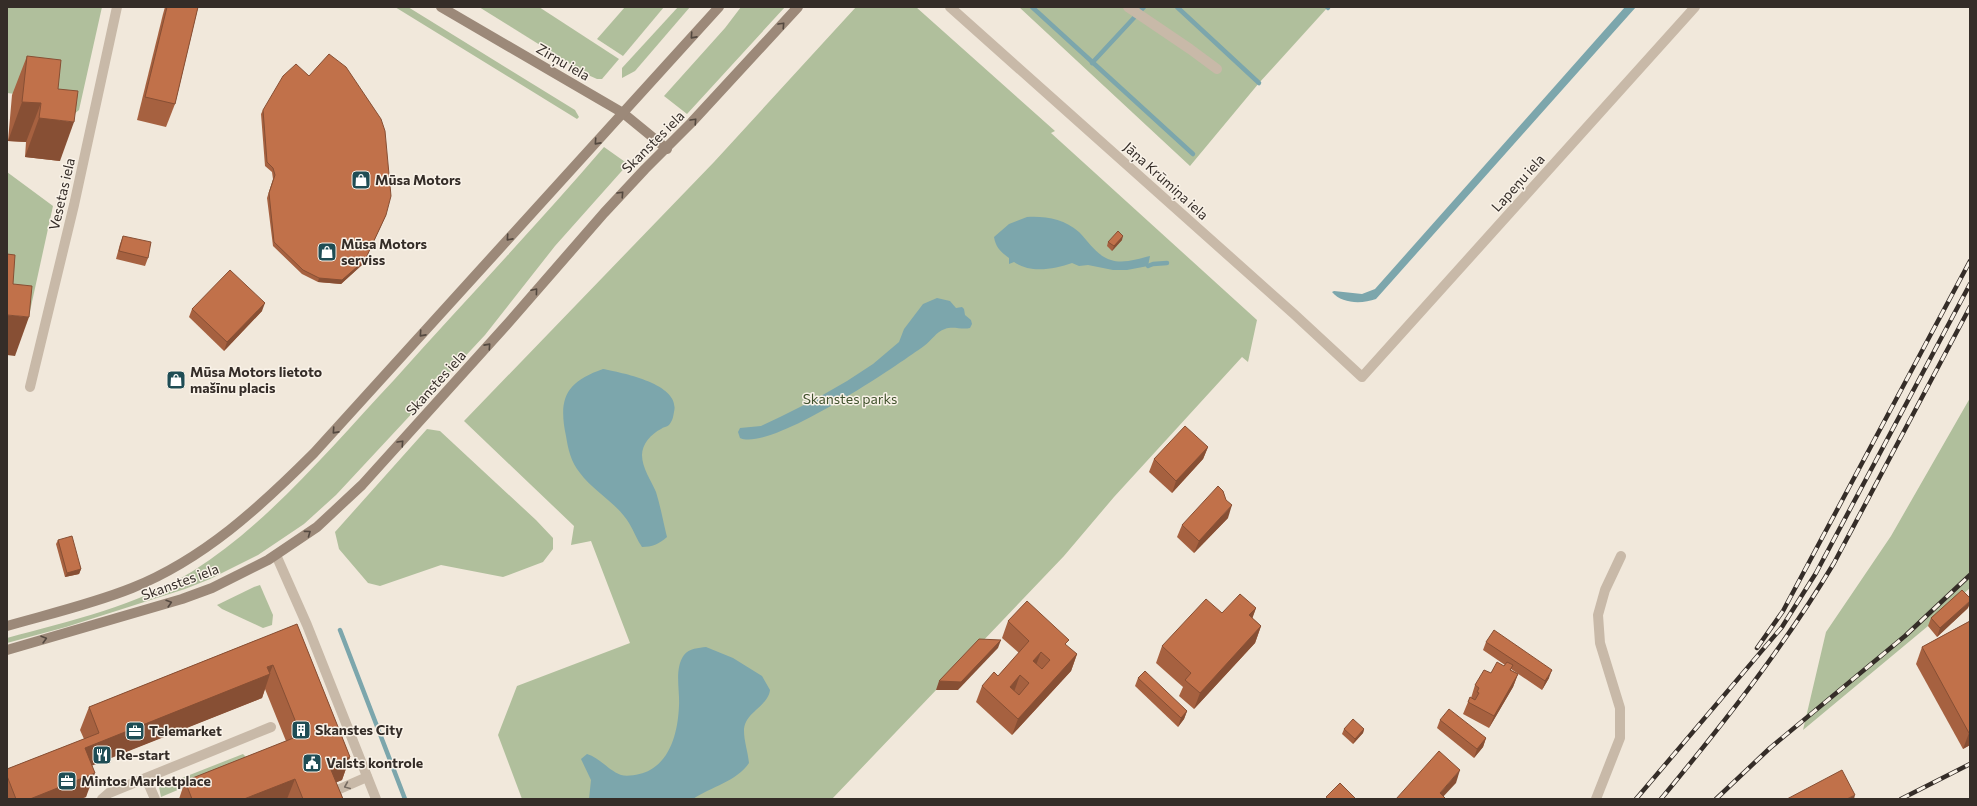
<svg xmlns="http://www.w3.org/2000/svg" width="1977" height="806" font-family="Commissioner,sans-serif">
	<rect width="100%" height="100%" fill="#f1e8db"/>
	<!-- green -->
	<g fill="#b0bf9c">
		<polygon points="7,7 102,7 79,110 74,114 50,98 7,93"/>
		<polygon points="395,7 408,7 575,110 579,117 577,119"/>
		<polygon points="479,7 539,7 619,59 602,79 597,79 588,75"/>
		<polygon points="625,7 664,7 623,56 597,39"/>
		<polygon points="678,7 690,7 635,71 622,78 622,68"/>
		<polygon points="741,7 785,7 687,114 664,96 725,28"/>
		<polygon points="856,7 916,7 1055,131 1051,133 1257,320 1248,362 1242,357 1114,497 1064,556 832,799 522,799 498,735 517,686 630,643 591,541 571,545 574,526 464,421 714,162"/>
		<polygon points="1019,7 1328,7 1259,83 1190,166"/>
		<path d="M604 147 628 164 555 246 485 335 336 495 304 524 258 555 210 579 185 589 66 627 7 643V638C69 621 138 606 193 571 271 521 331 447 394 380 464 302 536 226 604 147Z"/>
		<polygon points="7,172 53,206 30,311 7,311"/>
		<polygon points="1970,398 1970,588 1928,626 1803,730 1826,632 1891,536"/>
		<polygon points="427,429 440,431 536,520 553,538 553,549 543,562 503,577 441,565 380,586 368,583 339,549 335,532"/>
		<polygon points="260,585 273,615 272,625 263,628 222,609 217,605 254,587"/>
		<polygon points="243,754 249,760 161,797 159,787"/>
	</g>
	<!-- water -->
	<g fill="#7ca6ac">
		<path d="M1625 7H1636L1376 299C1362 304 1342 304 1332 292L1334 291 1362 294 1375 289Z"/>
		<path d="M1027 217C1046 216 1064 219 1079 232 1089 242 1097 256 1111 260 1123 264 1138 259 1150 256L1148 266 1127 270H1113L1088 265 1079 266 1072 263C1054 269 1031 274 1014 262L1009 264V258C1000 251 996 248 994 237L1009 224Z"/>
		<path d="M937 298 950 301 956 308 962 307 964 309 965 315 971 320 972 324 970 328C962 330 953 326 945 329 936 332 932 340 924 346 896 366 771 452 740 438L738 432 740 428 761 426 780 417 814 400 847 381 873 364 899 342 904 329 923 304Z"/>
		<path d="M603 369C623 373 681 384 674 412 673 417 673 420 669 425 667 427 663 427 661 429 651 434 642 444 642 455 642 468 651 480 656 492 660 505 663 520 666 533L667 537C659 544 652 547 642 547 637 540 634 531 629 523 617 503 593 491 580 473 571 462 568 449 566 436 558 398 566 382 603 369Z"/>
		<path d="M706 647 733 658 762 676 770 690C768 707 744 712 744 731 744 741 748 752 749 763 737 781 711 787 693 799H589L591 780 581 759 587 754C600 758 608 770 621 775 629 777 643 774 650 770 672 758 678 729 679 706 680 690 674 669 684 655 689 648 699 648 706 647Z"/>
	</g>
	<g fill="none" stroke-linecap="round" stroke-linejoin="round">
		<!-- stream -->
		<g stroke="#7ca6ac" stroke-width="4.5">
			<polyline points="1032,7 1193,154"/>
			<polyline points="1177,7 1259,83"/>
			<polyline points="1327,7 1328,8"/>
			<polyline points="1092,63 1144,7"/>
			<polyline points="1148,266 1153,264 1167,263"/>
			<polyline points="340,630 405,799"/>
		</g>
		<!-- minor -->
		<g stroke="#c8b9a8" stroke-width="10">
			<polyline points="950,7 1294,314 1362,377 1695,7"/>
			<polyline points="1128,7 1190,49 1217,69"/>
			<polyline points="30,387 74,205 117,7"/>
			<polyline points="276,555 307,625 376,799"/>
			<polyline points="146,778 155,799"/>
			<polyline points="102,799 109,793 271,727"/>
			<polyline points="338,799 335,791 367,777"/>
			<polyline points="1596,799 1620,738 1620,708 1600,643 1598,615 1605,590 1621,556"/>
		</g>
		<!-- secondary -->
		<g stroke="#9c8979" stroke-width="10">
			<polyline points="441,7 623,113 667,149"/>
			<path d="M7 626C49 614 92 604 132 588 204 559 260 507 314 453L719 7"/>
			<polyline points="7,650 182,599 212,588 268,560 317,527 362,485 510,321 604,213 645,169 691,123 798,7"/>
		</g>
		<!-- rail casing -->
		<g stroke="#352d28" stroke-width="4.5">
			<g id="rail">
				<polyline points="1757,648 1783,611 1970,261"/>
				<polyline points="1636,799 1782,627 1816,573 1970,284"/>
				<path d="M1661 799C1723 724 1784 647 1834 563L1970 307"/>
				<polyline points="1716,799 1770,748 1905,636 1970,575"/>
				<polyline points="1901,799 1970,764"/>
			</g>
		</g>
		<!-- rail -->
		<use href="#rail" stroke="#f9f2e8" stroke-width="3" stroke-dasharray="9" stroke-linecap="butt"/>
	</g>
	<!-- wall -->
	<g fill="#a66140">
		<polygon points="165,7 198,7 175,104 166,127 137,120 163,14"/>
		<polygon points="27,56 58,89 60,161 25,157 26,142 8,141 12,95"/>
		<polygon points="309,76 386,215 363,264 341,284 318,282 302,274 273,246 267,198 273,179 272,172 265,166 261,114 263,110"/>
		<polygon points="123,236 148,258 145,266 116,259 120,244"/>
		<polygon points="1122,240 1112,251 1107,246 1108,242"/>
		<polygon points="192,309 262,311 224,351 189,317"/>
		<polygon points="1208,447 1203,459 1172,493 1149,472 1154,459"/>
		<polygon points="1228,518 1194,553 1177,537 1182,525"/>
		<polygon points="58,540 81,569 79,574 65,577 56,544"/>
		<polygon points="1256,608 1252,618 1261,626 1255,643 1194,709 1179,696 1183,687 1156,663 1162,646 1222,613"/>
		<polygon points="1968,608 1937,637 1928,626 1931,618"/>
		<polygon points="1008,621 1077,654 1071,671 1012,735 976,702 982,686 998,676 1019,653 1002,638"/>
		<polygon points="1970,621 1970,745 1963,749 1916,664 1922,647"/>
		<polygon points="297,624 350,757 342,780 336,782 343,799 179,799 185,781 286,741 265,689 262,698 92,765 86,797 80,799 7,799 7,769 84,739 80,730 89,707"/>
		<polygon points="1486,642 1549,678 1542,690 1511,669 1511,670 1518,674 1513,687 1489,728 1463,714 1468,702 1471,698 1475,685 1491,673 1504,666 1505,665 1483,650"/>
		<polygon points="1138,678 1187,711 1184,719 1178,727 1135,686"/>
		<polygon points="1440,720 1486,738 1483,747 1474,758 1437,728"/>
		<polygon points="1344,729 1364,729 1363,733 1353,744 1342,734"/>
	</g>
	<!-- shaded-wall -->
	<g fill="#874f34">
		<polygon points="22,102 41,103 26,142 8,141"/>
		<polygon points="39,118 74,122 60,161 25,157"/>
		<polygon points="386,215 363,264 341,284 318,282 319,278"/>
		<polygon points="1123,236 1122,240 1112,251 1114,246"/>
		<polygon points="265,303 262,311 224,351 227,342"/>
		<polygon points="7,315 29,317 15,356 7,355"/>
		<polygon points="1208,447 1203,459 1172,493 1176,481"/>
		<polygon points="1232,505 1228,518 1194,553 1199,541"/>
		<polygon points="81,569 79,574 65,577 67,573"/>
		<polygon points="1970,601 1970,604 1968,608 1937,637 1940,628"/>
		<polygon points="1256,608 1250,625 1249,615"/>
		<polygon points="1261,626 1255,643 1194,709 1200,693"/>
		<polygon points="1001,640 998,648 958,690 936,690 939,681"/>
		<polygon points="1041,652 1035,668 1033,661"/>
		<polygon points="1077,654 1071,671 1012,735 1018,719"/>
		<polygon points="273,665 269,675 270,674 262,698 76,772 85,748"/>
		<polygon points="1552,670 1549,678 1542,690 1545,681"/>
		<polygon points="1518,674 1513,687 1489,728 1494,716"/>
		<polygon points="1020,675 1014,692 1010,687"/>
		<polygon points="1187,711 1184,719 1178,727 1181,718"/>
		<polygon points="1364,729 1363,733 1353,744 1355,739"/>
		<polygon points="1970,732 1970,745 1963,749 1969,733"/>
		<polygon points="1486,738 1483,747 1474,758 1477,749"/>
		<polygon points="350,757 342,780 321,789 329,765"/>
		<polygon points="1460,770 1456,783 1441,799 1440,793"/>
		<polygon points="95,773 86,797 80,799 30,799"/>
		<polygon points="295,779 287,799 244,799"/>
		<polygon points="1855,795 1854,799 1847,799"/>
	</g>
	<!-- building -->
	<g fill="#c1714a" stroke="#874f34" fill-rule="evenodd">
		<polygon points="167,7 198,7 175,104 145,97"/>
		<polygon points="329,54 346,67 381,119 385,131 391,196 386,215 365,260 342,280 319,278 303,270 274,242 269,193 275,175 273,168 267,162 263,110 283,76 296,64 309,76"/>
		<polygon points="27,56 61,60 58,89 78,91 74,122 39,118 41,103 22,102"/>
		<polygon points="1118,231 1123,236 1114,246 1108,242"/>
		<polygon points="123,236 151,242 148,258 119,251"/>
		<polygon points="7,254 15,255 13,284 32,286 29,317 7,315"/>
		<polygon points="230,270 265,303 227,342 192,309"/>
		<polygon points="1185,426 1208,447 1176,481 1154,459"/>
		<polygon points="1218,486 1223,491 1226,500 1232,505 1199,541 1182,525"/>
		<polygon points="72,536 81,569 67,573 58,540"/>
		<polygon points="1962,590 1970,598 1970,601 1940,628 1931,618"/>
		<polygon points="1240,594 1256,608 1249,615 1261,626 1200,693 1185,680 1191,673 1162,646 1206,599 1222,613"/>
		<path d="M1027 601 1069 640 1065 644 1077 654 1018 719 982 686 994 672 998 676 1029 641 1008 621ZM1041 652 1050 660 1042 669 1033 661ZM1020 675 1029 683 1019 695 1010 687Z"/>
		<polygon points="1970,621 1970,732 1969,733 1922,647"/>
		<polygon points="297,624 350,757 329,765 343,799 303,799 295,779 244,799 192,799 185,781 301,735 273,665 267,667 270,674 85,748 95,773 30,799 16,799 7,776 7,769 99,733 89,707"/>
		<polygon points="1494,630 1552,670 1545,681 1486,642"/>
		<polygon points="979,639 1001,640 961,682 939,681"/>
		<polygon points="1497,662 1504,666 1507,662 1513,665 1510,670 1518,674 1494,716 1468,702 1470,697 1475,700 1479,693 1477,692 1479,688 1475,685 1484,670 1491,673"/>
		<polygon points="1145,671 1187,711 1181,718 1138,678"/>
		<polygon points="1449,709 1486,738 1477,749 1440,720"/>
		<polygon points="1353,719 1364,729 1355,739 1344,729"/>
		<polygon points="1439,751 1460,770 1440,793 1445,798 1443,799 1437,799 1436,798 1435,799 1396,799"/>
		<polygon points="1842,770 1855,795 1847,799 1787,799"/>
		<polygon points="1340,783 1356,799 1328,799 1326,797"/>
	</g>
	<!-- one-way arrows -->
	<defs><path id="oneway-chevron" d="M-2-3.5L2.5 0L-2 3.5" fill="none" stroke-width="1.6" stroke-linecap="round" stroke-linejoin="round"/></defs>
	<g stroke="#544940">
		<use href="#oneway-chevron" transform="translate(782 25) rotate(-47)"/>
		<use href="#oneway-chevron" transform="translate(693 36) rotate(132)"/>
		<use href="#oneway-chevron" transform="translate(694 121) rotate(-47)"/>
		<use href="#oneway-chevron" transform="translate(597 142) rotate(132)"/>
		<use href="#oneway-chevron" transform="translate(621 194) rotate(-47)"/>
		<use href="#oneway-chevron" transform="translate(509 238) rotate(132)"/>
		<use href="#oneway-chevron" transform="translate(535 291) rotate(-50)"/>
		<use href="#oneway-chevron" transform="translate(422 334) rotate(132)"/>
		<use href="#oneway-chevron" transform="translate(488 346) rotate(-48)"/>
		<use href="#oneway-chevron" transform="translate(335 431) rotate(132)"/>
		<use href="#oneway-chevron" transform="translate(401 443) rotate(-47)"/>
		<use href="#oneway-chevron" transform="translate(308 533) rotate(-36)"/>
		<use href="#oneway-chevron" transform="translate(169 603) rotate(-17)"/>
		<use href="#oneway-chevron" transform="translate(44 639) rotate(-16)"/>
	</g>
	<use stroke="#776c62" href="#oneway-chevron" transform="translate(347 786) rotate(157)"/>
	<!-- icons -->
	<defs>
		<g id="shop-square" transform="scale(1)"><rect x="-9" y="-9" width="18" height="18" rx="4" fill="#1f4d55" stroke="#f9f2e8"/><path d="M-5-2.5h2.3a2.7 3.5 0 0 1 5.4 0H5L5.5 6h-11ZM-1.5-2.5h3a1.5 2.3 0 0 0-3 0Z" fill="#fff"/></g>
		<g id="building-square" transform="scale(1)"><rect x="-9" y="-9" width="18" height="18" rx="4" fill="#1f4d55" stroke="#f9f2e8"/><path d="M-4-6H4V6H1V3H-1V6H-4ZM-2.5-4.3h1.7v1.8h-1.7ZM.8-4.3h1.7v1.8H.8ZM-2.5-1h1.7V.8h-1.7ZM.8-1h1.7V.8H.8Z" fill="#fff"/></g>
		<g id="office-square" transform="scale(1)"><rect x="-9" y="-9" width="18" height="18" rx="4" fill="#1f4d55" stroke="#f9f2e8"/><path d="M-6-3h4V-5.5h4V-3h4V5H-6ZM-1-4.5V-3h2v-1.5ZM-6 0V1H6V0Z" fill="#fff"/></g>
		<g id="restaurant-square" transform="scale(1)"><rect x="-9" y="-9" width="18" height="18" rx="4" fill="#1f4d55" stroke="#f9f2e8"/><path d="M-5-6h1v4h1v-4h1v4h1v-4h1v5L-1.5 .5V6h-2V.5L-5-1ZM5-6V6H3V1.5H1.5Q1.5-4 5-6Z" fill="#fff"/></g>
		<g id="civic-square" transform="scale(1)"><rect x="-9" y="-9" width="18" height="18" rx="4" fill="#1f4d55" stroke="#f9f2e8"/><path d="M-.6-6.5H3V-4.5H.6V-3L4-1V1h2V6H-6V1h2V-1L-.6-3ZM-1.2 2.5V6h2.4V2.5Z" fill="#fff"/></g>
	</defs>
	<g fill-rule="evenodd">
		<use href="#shop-square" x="361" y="180"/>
		<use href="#shop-square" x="327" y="252"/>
		<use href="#shop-square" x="176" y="380"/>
		<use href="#building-square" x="301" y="730"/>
		<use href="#office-square" x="135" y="731"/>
		<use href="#restaurant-square" x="102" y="755"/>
		<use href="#civic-square" x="312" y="763"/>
		<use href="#office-square" x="67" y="781"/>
	</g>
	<g text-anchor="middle" stroke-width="3" stroke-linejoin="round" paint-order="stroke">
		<!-- street labels -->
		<g font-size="14" fill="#352d28" stroke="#f9f2e8">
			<text transform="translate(563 62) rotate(30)" y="5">Zirņu iela</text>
			<text transform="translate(653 142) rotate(-45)" y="5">Skanstes iela</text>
			<text transform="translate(1166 181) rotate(42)" y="5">Jāņa Krūmiņa iela</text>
			<text transform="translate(1518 183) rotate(-48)" y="5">Lapeņu iela</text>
			<text transform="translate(62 194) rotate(-77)" y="5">Vesetas iela</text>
			<text transform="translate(436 383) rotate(-48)" y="5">Skanstes iela</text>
			<text transform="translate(180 582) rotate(-20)" y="5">Skanstes iela</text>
		</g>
		<!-- poi labels -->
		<g font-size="14" font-weight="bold" fill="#352d28" stroke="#f9f2e8" text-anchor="start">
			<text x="375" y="185">Mūsa Motors</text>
			<text x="341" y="249">Mūsa Motors<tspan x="341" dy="16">serviss</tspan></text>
			<text x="190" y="377">Mūsa Motors lietoto<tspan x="190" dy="16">mašīnu placis</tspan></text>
			<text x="315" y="735">Skanstes City</text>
			<text x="149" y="736">Telemarket</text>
			<text x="116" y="760">Re-start</text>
			<text x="326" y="768">Valsts kontrole</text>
			<text x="81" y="786">Mintos Marketplace</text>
		</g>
		<!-- park labels -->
		<g font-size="14" fill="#41522d" stroke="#f9f2e8">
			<text x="850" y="404">Skanstes parks</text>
		</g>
	</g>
	<!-- border -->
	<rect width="1977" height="806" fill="none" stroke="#352d28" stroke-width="16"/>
</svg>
